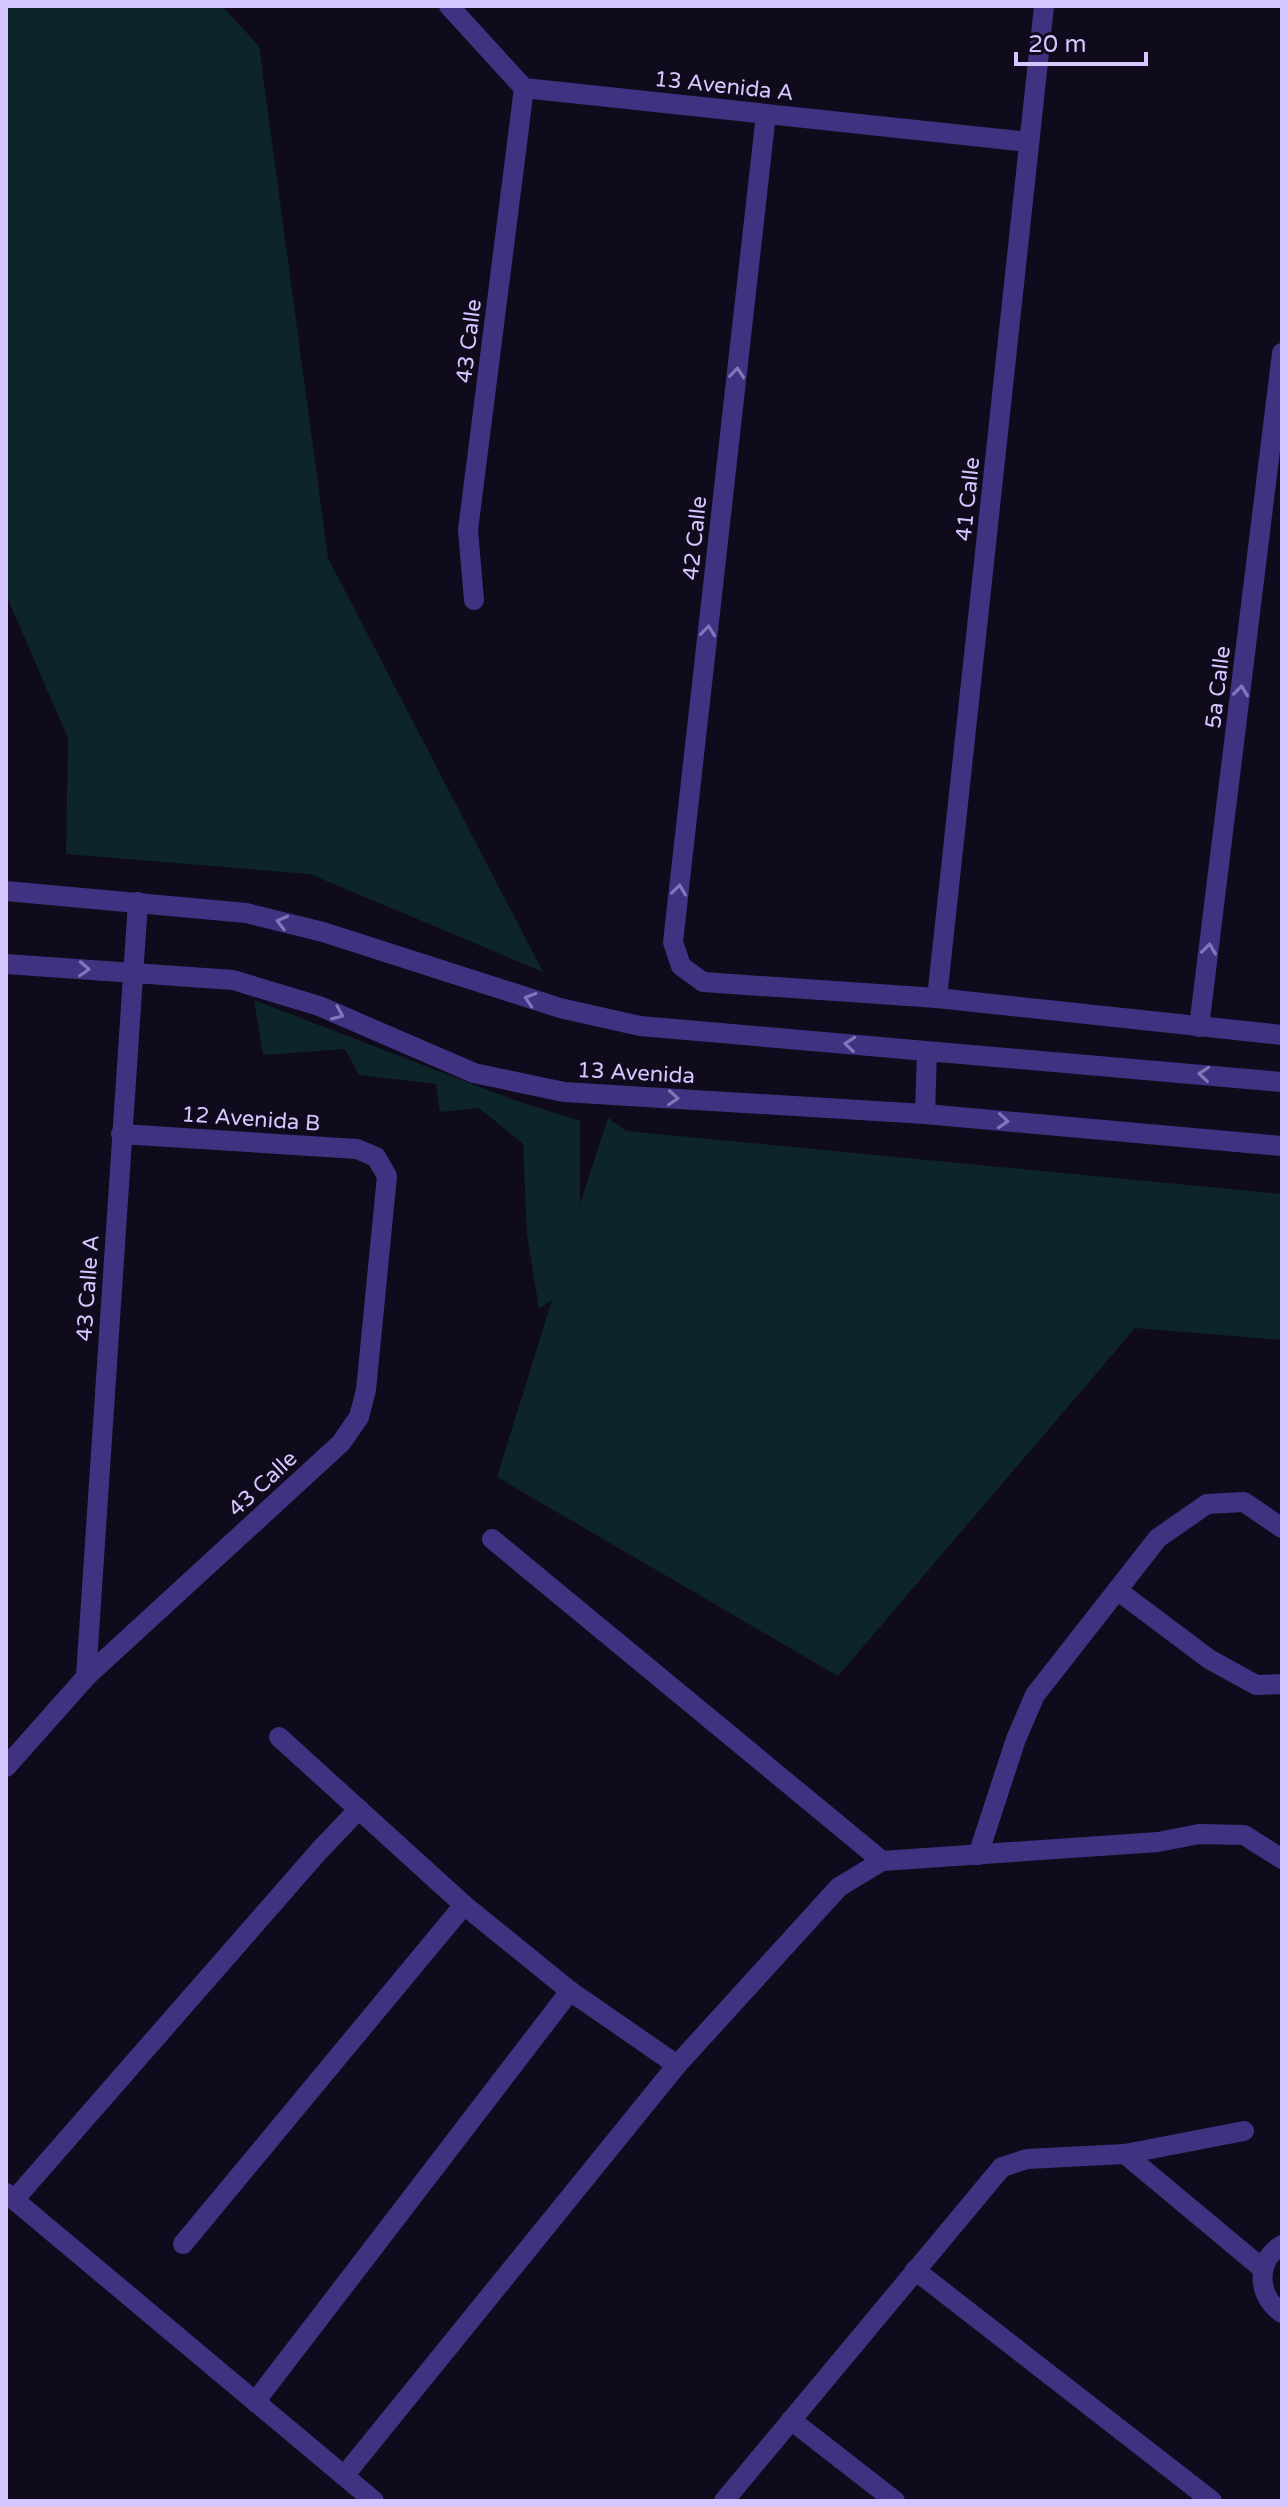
<svg xmlns="http://www.w3.org/2000/svg" width="1288" height="2507" font-family="'Varela Round',sans-serif">
	<rect width="100%" height="100%" fill="#100a1d"/>
	<!-- green -->
	<g fill="#0d2528">
		<polygon points="6,6 222,6 259,46 328,558 543,972 310,874 66,854 68,738 6,595"/>
		<polygon points="254,1000 511,1099 580,1121 580,1204 608,1118 626,1131 1282,1194 1282,1340 1135,1328 838,1676 497,1477 552,1300 539,1309 527,1234 523,1144 479,1108 440,1112 436,1084 359,1075 345,1049 263,1055"/>
	</g>
	<g fill="none" stroke-linecap="round" stroke-linejoin="round">
		<!-- minor -->
		<g stroke="#403280" stroke-width="20">
			<polyline points="449,6 524,88 1029,142"/>
			<polyline points="766,114 673,942 681,966 703,982 937,998 1282,1035"/>
			<polyline points="474,600 468,530 524,88"/>
			<polyline points="6,891 246,913 323,932 560,1008 640,1026 1282,1082"/>
			<polyline points="6,964 233,980 319,1006 474,1073 564,1092 925,1114 1282,1146"/>
			<polyline points="937,998 1044,6"/>
			<polyline points="1199,1027 1282,353"/>
			<polyline points="925,1114 927,1051"/>
			<polyline points="492,1539 882,1861 1158,1842 1199,1834 1244,1835 1282,1859"/>
			<polyline points="1117,1590 1209,1659 1256,1685 1282,1684"/>
			<polyline points="86,1677 138,902"/>
			<polyline points="279,1737 464,1905 570,1991 677,2065"/>
			<polyline points="6,1767 86,1677 341,1443 359,1417 366,1390 387,1176 376,1157 357,1149 121,1134"/>
			<polyline points="978,1855 1016,1739 1035,1695 1158,1538 1207,1504 1244,1502 1282,1528"/>
			<polyline points="1125,2154 1263,2269"/>
			<polyline points="6,2193 374,2501"/>
			<polyline points="14,2200 319,1851 359,1809"/>
			<polyline points="183,2244 464,1905"/>
			<path d="M1282 2245C1255 2261 1257 2296 1282 2313"/>
			<polyline points="915,2270 1212,2501"/>
			<polyline points="255,2402 570,1991"/>
			<polyline points="791,2420 895,2501"/>
			<polyline points="344,2476 677,2065 839,1887 882,1861"/>
			<polyline points="724,2501 1002,2167 1027,2159 1125,2154 1244,2131"/>
		</g>
	</g>
	<!-- one-way arrows -->
	<defs><path id="oneway-chevron" d="M-2-3.5L2.5 0L-2 3.5" fill="none" stroke-width="1.6" stroke-linecap="round" stroke-linejoin="round" transform="scale(2)"/></defs>
	<g stroke="#8375b9">
		<use href="#oneway-chevron" transform="translate(737 373) rotate(-84)"/>
		<use href="#oneway-chevron" transform="translate(708 631) rotate(-84)"/>
		<use href="#oneway-chevron" transform="translate(1241 691) rotate(-83)"/>
		<use href="#oneway-chevron" transform="translate(679 890) rotate(-83)"/>
		<use href="#oneway-chevron" transform="translate(282 922) rotate(-166)"/>
		<use href="#oneway-chevron" transform="translate(1209 949) rotate(-83)"/>
		<use href="#oneway-chevron" transform="translate(84 969) rotate(3)"/>
		<use href="#oneway-chevron" transform="translate(530 999) rotate(-162)"/>
		<use href="#oneway-chevron" transform="translate(338 1014) rotate(23)"/>
		<use href="#oneway-chevron" transform="translate(850 1044) rotate(-175)"/>
		<use href="#oneway-chevron" transform="translate(1204 1074) rotate(-175)"/>
		<use href="#oneway-chevron" transform="translate(673 1098) rotate(4)"/>
		<use href="#oneway-chevron" transform="translate(1003 1121) rotate(5)"/>
	</g>
	<g text-anchor="middle" stroke-width="6" stroke-linejoin="round" paint-order="stroke">
		<!-- street labels -->
		<g font-size="22" fill="#d5c6ff" stroke="#100a1d">
			<text transform="translate(724 85) rotate(6)" y="8">13 Avenida A</text>
			<text transform="translate(468 341) rotate(-83)" y="8">43 Calle</text>
			<text transform="translate(967 499) rotate(-84)" y="8">41 Calle</text>
			<text transform="translate(694 538) rotate(-84)" y="8">42 Calle</text>
			<text transform="translate(1217 687) rotate(-83)" y="8">5a Calle</text>
			<text transform="translate(636 1072) rotate(3)" y="8">13 Avenida</text>
			<text transform="translate(251 1118) rotate(4)" y="8">12 Avenida B</text>
			<text transform="translate(87 1288) rotate(-86)" y="8">43 Calle A</text>
			<text transform="translate(262 1483) rotate(-43)" y="8">43 Calle</text>
		</g>
	</g>
	<!-- border -->
	<rect width="1288" height="2507" fill="none" stroke="#d5c6ff" stroke-width="16"/>
	<!-- scale -->
	<path d="M1016 52v12h130v-12" fill="none" stroke="#d5c6ff" stroke-width="4"/>
	<text x="1028" y="52" font-size="24" fill="#d5c6ff" stroke="#100a1d" stroke-width="6" paint-order="stroke">20 m</text>
</svg>
